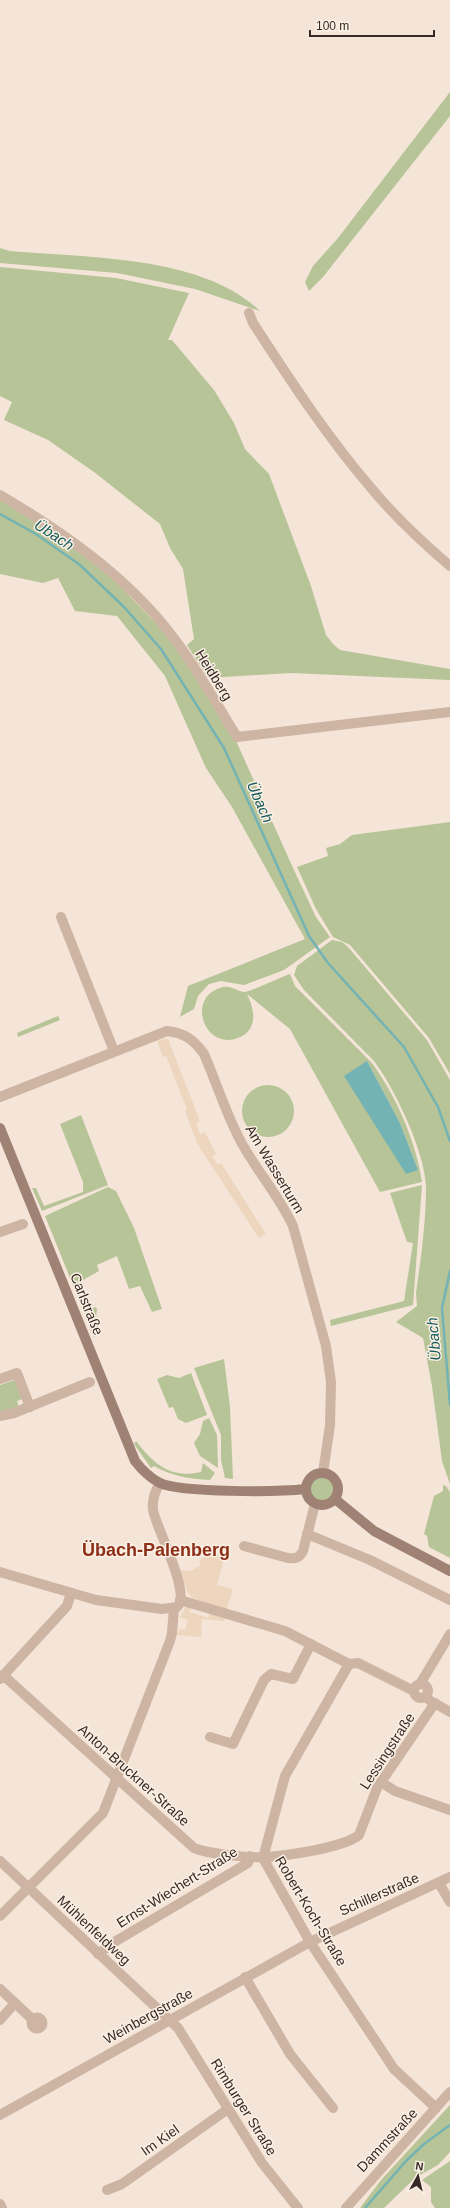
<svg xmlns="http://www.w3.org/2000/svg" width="450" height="2208" font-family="Arial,sans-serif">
	<rect width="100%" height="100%" fill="#f4e5d8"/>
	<!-- green -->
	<g fill="#b7c497" fill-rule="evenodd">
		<polygon points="450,92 450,116 323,277 309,291 305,282 313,266 338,238"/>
		<path d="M0 248 10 251C87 258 202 255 260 311L195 289 117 273 0 263Z"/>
		<polygon points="0,267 116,278 189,293 168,340 172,340 214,390 234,423 245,449 269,474 311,586 326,635 333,644 340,650 450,669 450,680 291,673 208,678 187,645 194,639 183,569 170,548 160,524 94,472 48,440 4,420 12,402 0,396"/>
		<polygon points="0,498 102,567 170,638 233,734 293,868 316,917 330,937 284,970 271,975 244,985 221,981 209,984 198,996 194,1009 180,1017 188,986 305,939 232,807 206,768 165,676 117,616 75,611 58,578 43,583 0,574"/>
		<polygon points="450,822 450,1074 429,1038 350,945 333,937 316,909 297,867 328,856 326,848 340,844 352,835"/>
		<path d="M332 940 342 942 348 947 427 1040 450 1080V1484L442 1461 432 1386 423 1338 396 1322 417 1306 416 1293C421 1258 426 1222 426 1187 425 1152 395 1089 374 1061L304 990 294 975 297 966Z"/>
		<path d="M290 974 295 986 372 1063C396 1096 416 1141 422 1182L380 1192 290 1029 247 994C255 1010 259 1032 235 1039 205 1047 188 1002 217 989 231 983 234 991 244 992 250 992 281 977 290 974ZM367 1061 400 1123 418 1170Z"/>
		<polygon points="58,1016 60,1020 18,1037 17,1033"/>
		<circle cx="268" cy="1111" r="26"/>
		<polygon points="81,1115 108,1185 42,1211 32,1188 36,1188 44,1206 83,1192 83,1182 60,1124"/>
		<polygon points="422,1185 413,1305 331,1326 330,1320 404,1301 413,1243 407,1242 390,1193"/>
		<polygon points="108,1187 116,1191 134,1228 162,1309 152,1312 140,1286 129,1289 117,1256 97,1265 99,1271 76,1284 84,1307 88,1309 95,1307 97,1309 96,1318 99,1332 94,1337 45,1216"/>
		<polygon points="224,1359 230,1407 233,1479 225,1478 221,1460 221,1435 194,1368"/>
		<polygon points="191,1373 207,1415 186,1423 178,1419 173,1407 169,1408 157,1379 167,1375 179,1378"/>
		<polygon points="17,1379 25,1398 17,1401 19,1407 0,1413 0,1385"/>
		<polygon points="209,1418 217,1435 218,1468 200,1456 194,1443 200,1434 203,1421"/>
		<path d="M136 1441C154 1464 170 1479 201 1472L203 1463 215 1473 210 1480C189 1479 172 1476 154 1466L151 1468 134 1444Z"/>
		<circle cx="322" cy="1489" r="12"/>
		<polygon points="443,1485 446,1486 450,1492 450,1558 429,1547 427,1536 424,1534 434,1496 443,1491"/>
		<polygon points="450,2105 450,2152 438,2165 415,2178 384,2208 360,2208 381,2180"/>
		<polygon points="450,2161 450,2208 435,2208 431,2202 431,2187 422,2180"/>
	</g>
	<!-- plaza -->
	<g fill="#edd6bd">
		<polygon points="164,1039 168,1039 200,1121 196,1123 200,1134 205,1132 216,1154 212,1157 218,1165 221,1163 266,1234 259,1238 198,1145 185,1111 187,1109 166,1056 163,1057 157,1041"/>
		<polygon points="210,1553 225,1556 217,1585 233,1589 226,1611 191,1597 187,1591 180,1570 191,1571 201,1565 199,1561"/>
		<polygon points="188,1606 192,1606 190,1612 208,1618 210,1612 225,1616 224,1621 202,1619 201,1637 177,1635 179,1629 185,1630 188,1620 180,1617 185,1608"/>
	</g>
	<!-- water -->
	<polygon fill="#74b3b3" points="367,1061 400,1123 418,1170 406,1174 344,1076"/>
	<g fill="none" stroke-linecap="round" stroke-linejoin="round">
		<!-- stream -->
		<g stroke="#74b3b3" stroke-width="2.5">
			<polyline points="0,514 36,534 80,565 124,607 161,649 224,748 309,936 328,963 404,1047 438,1107 450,1141"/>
			<polyline points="450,1271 442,1308 450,1405"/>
			<polyline points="365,2208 406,2161 424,2144 450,2125"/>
		</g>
		<!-- minor -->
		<g stroke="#cdb4a3" stroke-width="10">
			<path d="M249 313 253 323C290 380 328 438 372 489 396 518 422 542 450 566"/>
			<path d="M0 495C63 532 128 577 173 637 197 668 216 703 237 737L450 712"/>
			<polyline points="61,917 114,1051"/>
			<path d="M0 1097 167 1031C185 1033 194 1040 204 1054 217 1084 226 1114 241 1142 257 1171 279 1196 293 1226L326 1346 331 1382 330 1425 323 1473"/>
			<polyline points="0,1232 23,1224"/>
			<polyline points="0,1379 17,1373 30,1407"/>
			<polyline points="0,1416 14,1413 90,1382"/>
			<polyline points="307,1534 370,1560 450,1600"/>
			<path d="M244 1546 288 1558C296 1559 299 1558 303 1551L315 1504"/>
			<polyline points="180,1600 285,1631 349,1664 358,1663 414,1691"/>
			<polyline points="349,1664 285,1776 263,1858 310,1942 394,2069 436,2108"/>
			<path d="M3 1675 194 1848C209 1854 247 1858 264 1857 285 1856 343 1848 359 1835L377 1788 435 1703"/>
			<polyline points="0,1679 67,1606 71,1593"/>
			<polyline points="420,1684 450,1634"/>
			<circle cx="421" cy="1691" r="7"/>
			<polyline points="429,1700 450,1712"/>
			<polyline points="210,1737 233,1744 264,1680 271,1674 293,1679 311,1644"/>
			<polyline points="381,1782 395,1791 450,1810"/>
			<polyline points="0,1861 178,2028 262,2163 298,2208"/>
			<polyline points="439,1883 450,1902"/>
			<polyline points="0,1916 103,1813 170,1641 172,1633 174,1608"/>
			<polyline points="98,1954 116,1941 248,1863 250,1856"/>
			<polyline points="245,1977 290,2054 333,2108"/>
			<polyline points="0,1989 32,2019"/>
			<circle cx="37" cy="2023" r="5.5"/>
			<polyline points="0,2020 15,2003"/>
			<polyline points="0,2115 310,1942 450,1877"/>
			<polyline points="107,2190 122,2184 228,2109"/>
			<polyline points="0,2204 2,2208"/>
		</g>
		<!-- tertiary -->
		<g stroke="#cdb4a3" stroke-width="10">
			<path d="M0 1572 96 1600 162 1609 177 1607C192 1594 156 1528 153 1510 152 1501 155 1491 160 1483"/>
			<polyline points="346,2208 450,2092"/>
		</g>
		<!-- secondary -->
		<g stroke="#a08274" stroke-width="10">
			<path d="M0 1128 135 1461C142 1470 150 1478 160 1483 182 1493 279 1492 306 1489"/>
			<circle cx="322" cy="1489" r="16"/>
			<polyline points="335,1499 374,1531 450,1571"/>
		</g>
	</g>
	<g text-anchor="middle" stroke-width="3" stroke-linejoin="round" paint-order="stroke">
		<!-- street labels -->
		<g font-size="14" fill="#372a26" stroke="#fbf0e4">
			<text transform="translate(214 675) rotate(58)" y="5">Heidberg</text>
			<text transform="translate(275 1169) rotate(59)" y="5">Am Wasserturm</text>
			<text transform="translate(87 1304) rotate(68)" y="5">Carlstraße</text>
			<text transform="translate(387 1751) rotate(-57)" y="5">Lessingstraße</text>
			<text transform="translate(134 1775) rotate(42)" y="5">Anton-Bruckner-Straße</text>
			<text transform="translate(177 1887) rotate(-32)" y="5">Ernst-Wiechert-Straße</text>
			<text transform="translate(379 1894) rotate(-24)" y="5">Schillerstraße</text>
			<text transform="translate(311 1911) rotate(59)" y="5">Robert-Koch-Straße</text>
			<text transform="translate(94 1930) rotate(43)" y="5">Mühlenfeldweg</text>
			<text transform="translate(148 2016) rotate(-29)" y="5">Weinbergstraße</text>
			<text transform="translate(244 2107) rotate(58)" y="5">Rimburger Straße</text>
			<text transform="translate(160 2140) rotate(-35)" y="5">Im Kiel</text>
			<text transform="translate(387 2140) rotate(-47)" y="5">Dammstraße</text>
		</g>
		<!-- water labels -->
		<g font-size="15" font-style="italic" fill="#175b5c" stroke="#fbf0e4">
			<text transform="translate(54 535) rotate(33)" y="5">Übach</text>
			<text transform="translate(260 802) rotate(66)" y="5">Übach</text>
			<text transform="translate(434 1339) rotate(-95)" y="5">Übach</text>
		</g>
		<!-- district labels -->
		<g font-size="18" font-weight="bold" fill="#8d2e17" stroke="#fbf0e4">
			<text x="156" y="1556">Übach-Palenberg</text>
		</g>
	</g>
	<!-- north arrow -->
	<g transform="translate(418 2176) rotate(8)" stroke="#fbf0e4" stroke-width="3" paint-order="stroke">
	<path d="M0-3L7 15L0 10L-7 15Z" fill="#372a26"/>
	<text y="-6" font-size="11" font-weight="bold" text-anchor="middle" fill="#372a26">N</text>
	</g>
	<!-- scale -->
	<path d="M310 30v6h124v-6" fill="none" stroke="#372a26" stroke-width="2"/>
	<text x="316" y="30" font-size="12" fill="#372a26" stroke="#fbf0e4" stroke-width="3" paint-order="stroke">100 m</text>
</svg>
